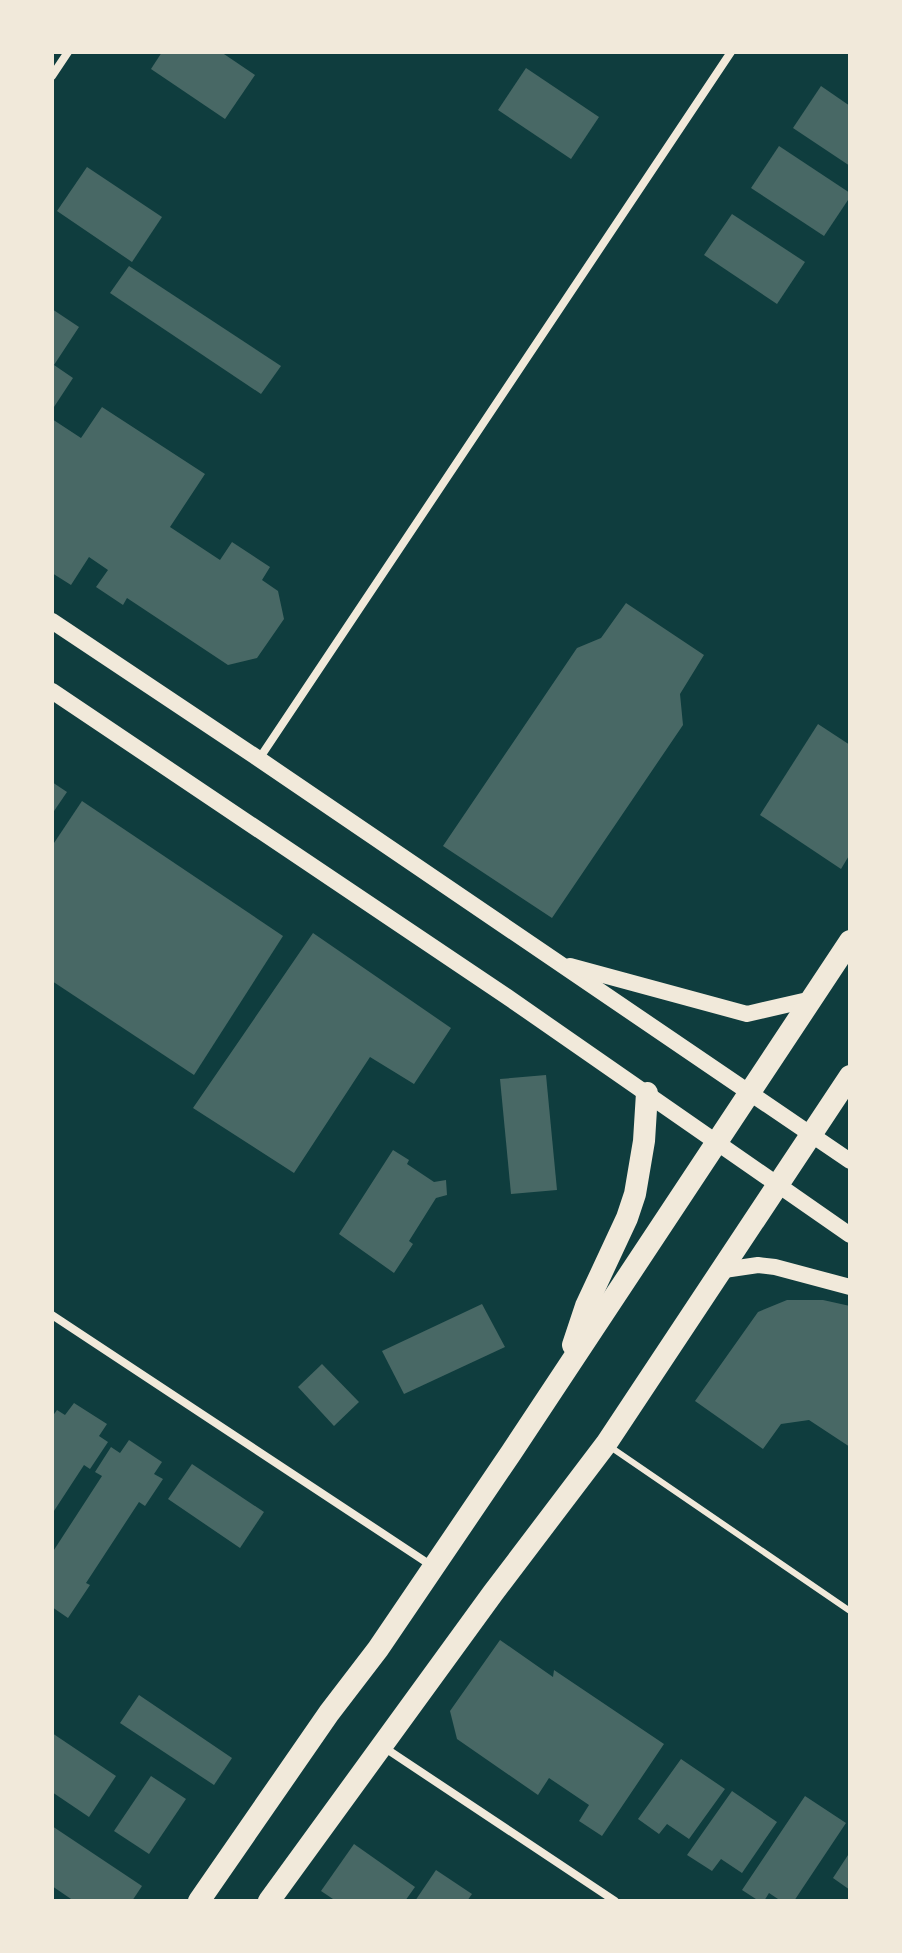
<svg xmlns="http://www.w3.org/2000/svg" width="902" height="1953" font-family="Quicksand,sans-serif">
	<rect width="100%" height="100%" fill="#0f3d3e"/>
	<!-- building -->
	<g fill="#486865">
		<polygon points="162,52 221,52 255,75 225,119 151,69"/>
		<polygon points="526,68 599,117 571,159 498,110"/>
		<polygon points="821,86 850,106 850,166 793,128"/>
		<polygon points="779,146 850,193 850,197 824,236 751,188"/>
		<polygon points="87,167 162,217 132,262 57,211"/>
		<polygon points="732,214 805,262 777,304 704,255"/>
		<polygon points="129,266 281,366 261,394 110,293"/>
		<polygon points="52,309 79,327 54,365 73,378 52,410"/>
		<polygon points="102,407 205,474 170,527 220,560 232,542 270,567 262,580 278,591 284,619 257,658 228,665 127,598 123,605 96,587 108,570 89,557 71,585 52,573 52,419 81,438"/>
		<polygon points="626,603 704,655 680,694 683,725 552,918 443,846 577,648 601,638"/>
		<polygon points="818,724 850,745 850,854 841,869 760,815"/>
		<polygon points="52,782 67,792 52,814"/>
		<polygon points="82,801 283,936 194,1075 52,981 52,846"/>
		<polygon points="313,933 451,1028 414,1084 370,1057 294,1173 193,1108"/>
		<polygon points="546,1075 557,1190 511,1194 500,1079"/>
		<polygon points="393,1150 409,1160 407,1164 434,1182 446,1180 447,1195 436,1198 409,1241 413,1244 394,1273 339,1234"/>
		<polygon points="787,1300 823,1300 850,1306 850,1447 809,1420 781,1424 763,1449 695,1401 758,1312"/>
		<polygon points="482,1304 505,1347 404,1394 382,1351"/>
		<polygon points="322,1364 359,1402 334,1426 298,1387"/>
		<polygon points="74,1403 107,1424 99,1436 108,1442 90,1469 84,1465 52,1514 52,1417 57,1410 65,1415"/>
		<polygon points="129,1440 162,1462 154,1474 163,1479 145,1506 139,1502 86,1583 90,1585 68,1618 52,1607 52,1553 102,1476 95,1472 111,1447 120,1453"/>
		<polygon points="192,1464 264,1512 240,1548 168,1499"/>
		<polygon points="500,1640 553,1677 554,1670 664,1744 602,1836 579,1821 589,1805 549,1778 538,1795 457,1739 450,1711"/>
		<polygon points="139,1695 232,1758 214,1785 120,1723"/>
		<polygon points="52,1733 116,1776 89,1817 52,1792"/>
		<polygon points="681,1759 725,1789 689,1839 667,1824 659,1834 638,1819"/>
		<polygon points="151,1776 186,1799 149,1854 114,1831"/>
		<polygon points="732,1791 777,1822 742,1873 721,1859 712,1871 687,1855"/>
		<polygon points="805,1796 846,1823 794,1901 781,1901 769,1893 764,1901 759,1901 742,1890"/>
		<polygon points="52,1826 142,1886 132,1901 74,1901 52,1886"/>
		<polygon points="354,1844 415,1887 405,1901 336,1901 321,1891"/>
		<polygon points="850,1852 850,1890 833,1878"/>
		<polygon points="436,1870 472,1894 467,1901 415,1901"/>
	</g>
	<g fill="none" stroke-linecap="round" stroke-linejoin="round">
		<!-- service -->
		<polyline stroke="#f1e9da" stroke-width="6" points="609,1446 850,1611"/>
		<!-- minor -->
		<g stroke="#f1e9da" stroke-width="8">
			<polyline points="52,76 68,52"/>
			<polyline points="259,759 731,52"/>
			<polyline points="52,1315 432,1566"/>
			<polyline points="382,1746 615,1901"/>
		</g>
		<!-- secondary -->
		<g stroke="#f1e9da" stroke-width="16">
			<polyline points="52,621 259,759 850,1161"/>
			<polyline points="52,691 506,996 850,1235"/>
			<polyline points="570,966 747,1014 812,999"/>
			<polyline points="724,1270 758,1265 775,1267 850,1287"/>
		</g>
		<!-- trunk -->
		<g stroke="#f1e9da" stroke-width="22">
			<polyline points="573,1345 586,1306 627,1218 635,1194 644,1141 647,1093"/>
			<polyline points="199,1901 329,1713 378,1649 511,1453 850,941"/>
			<polyline points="269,1901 493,1593 606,1444 850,1076"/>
		</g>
	</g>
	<!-- border -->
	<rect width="902" height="1953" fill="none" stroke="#f1e9da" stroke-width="108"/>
</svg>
